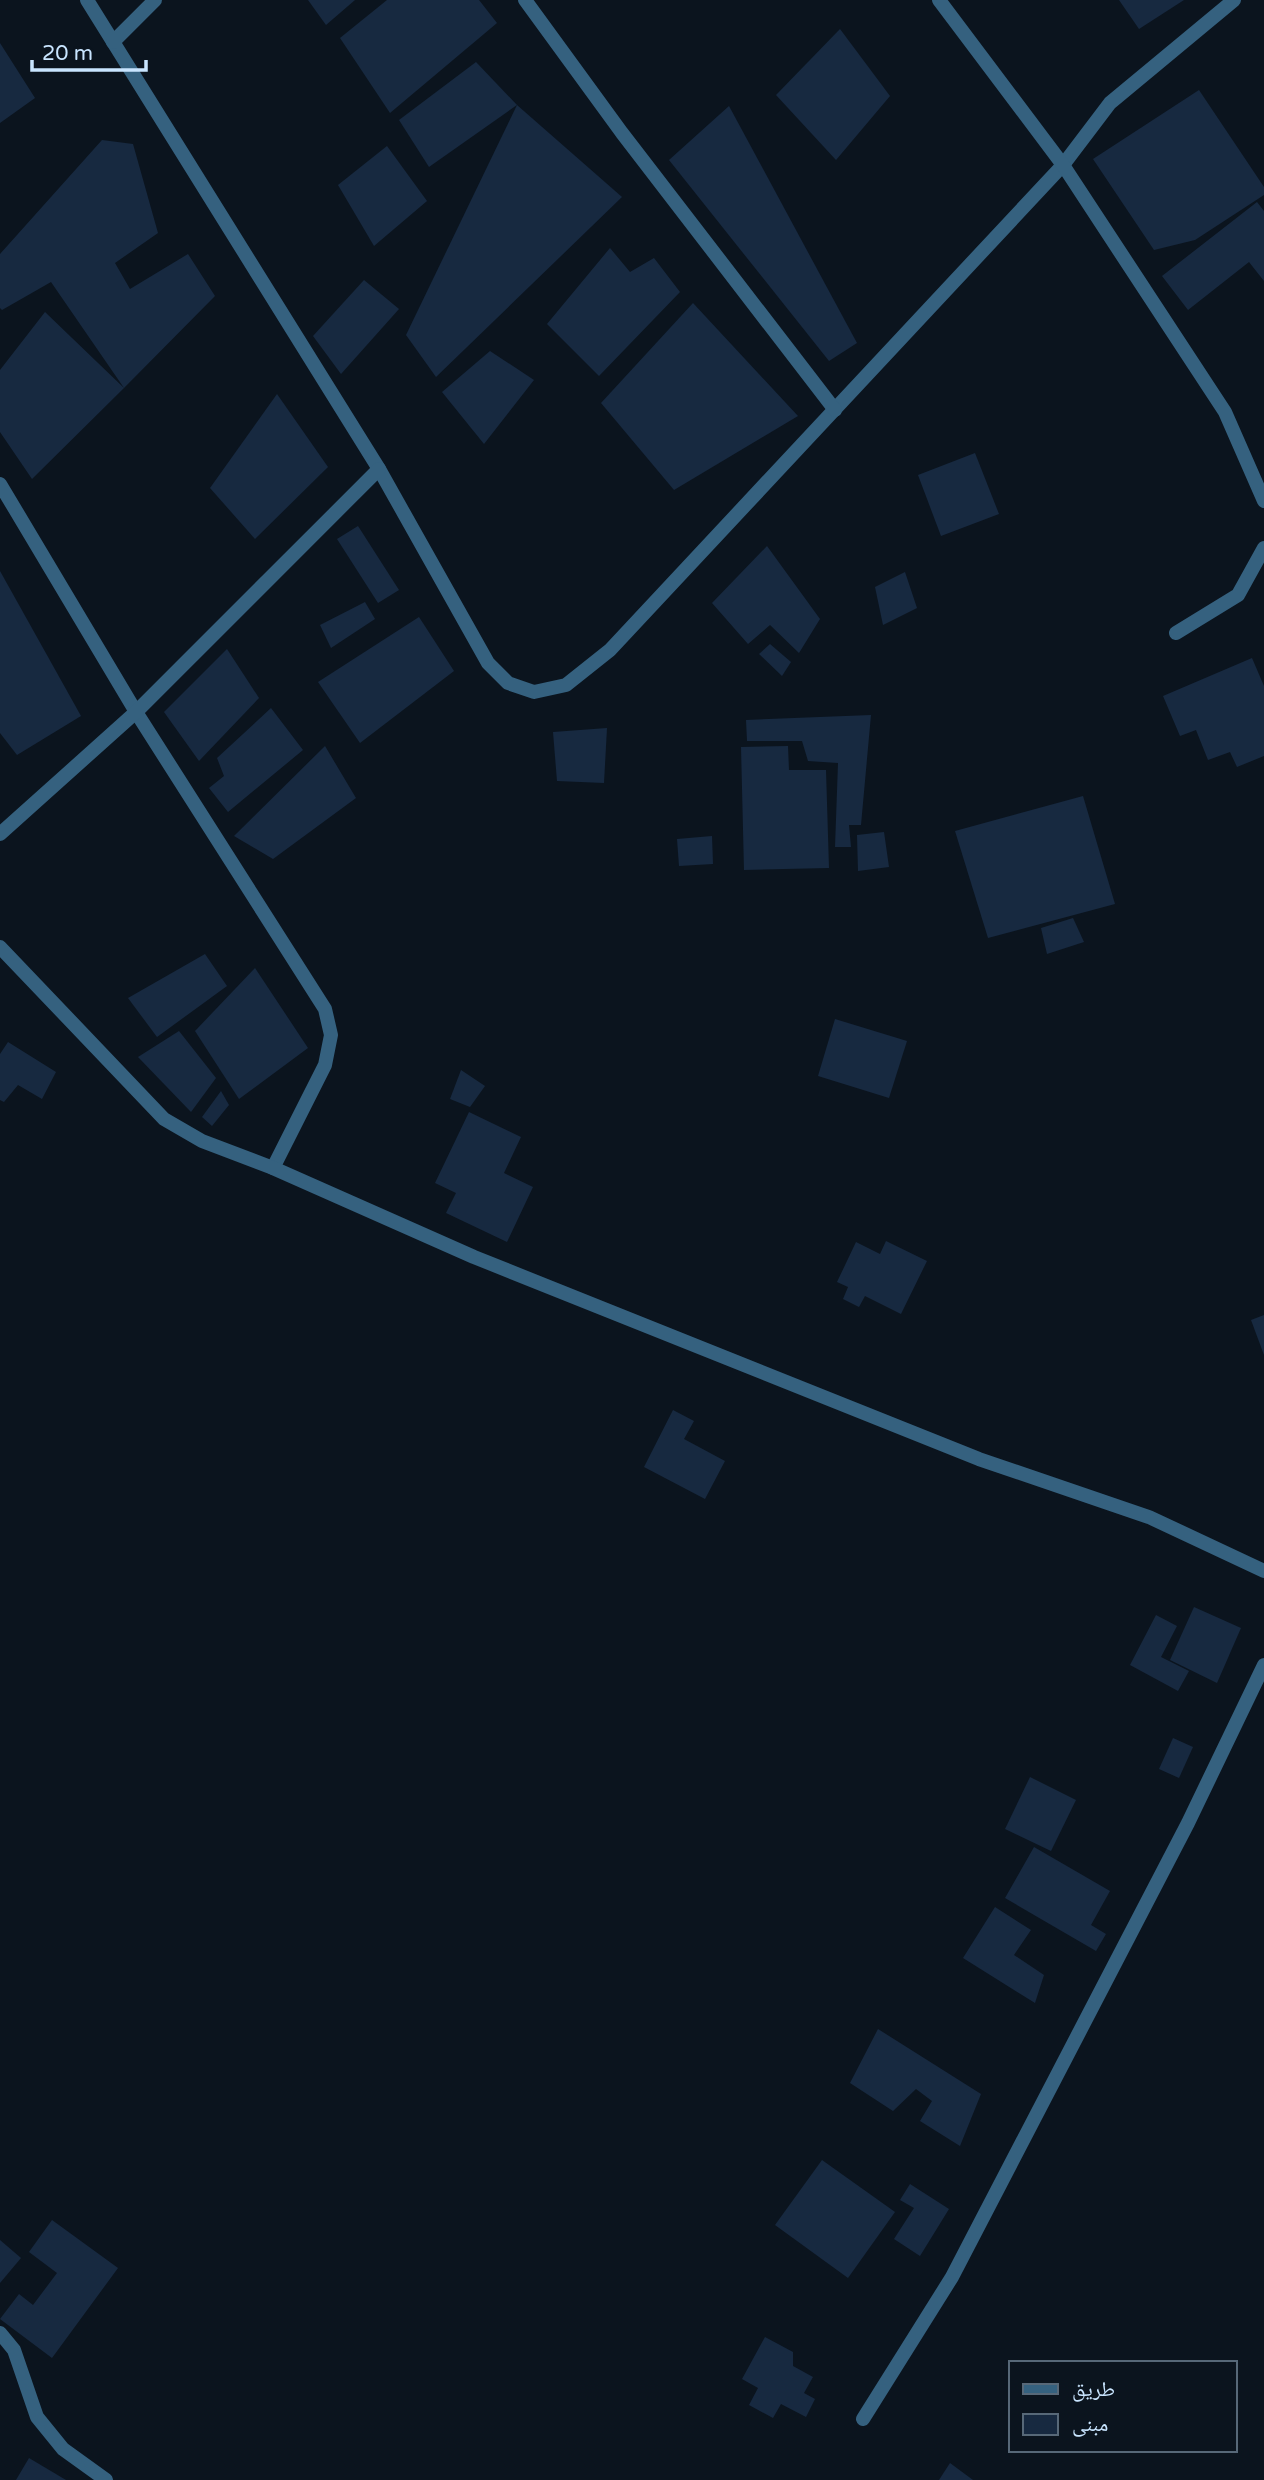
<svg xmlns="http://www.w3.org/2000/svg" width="1264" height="2480" font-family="'Varela Round','Noto Naskh Arabic',sans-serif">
	<rect width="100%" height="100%" fill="#0b141e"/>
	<!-- building -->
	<g fill="#172940">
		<polygon points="308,0 355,0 326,25"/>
		<polygon points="387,0 479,0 497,23 390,113 340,38"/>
		<polygon points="1119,0 1184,0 1139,29"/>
		<polygon points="840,29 890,96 836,160 776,95"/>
		<polygon points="0,43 35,98 0,123"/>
		<polygon points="476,62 517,105 429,167 399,120"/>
		<polygon points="1199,90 1264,187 1264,195 1195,240 1154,250 1093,159"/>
		<polygon points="517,105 622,197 436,377 406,335"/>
		<polygon points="729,106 857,343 829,361 669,160"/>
		<polygon points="102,140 133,144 158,233 115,263 130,289 188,254 215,296 124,388 32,479 0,432 0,370 45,312 124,388 51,282 2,310 0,308 0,254"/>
		<polygon points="387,146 427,201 374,246 338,185"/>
		<polygon points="1257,202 1264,211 1264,281 1249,262 1188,310 1162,276"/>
		<polygon points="610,248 630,272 654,258 680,292 599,376 547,324"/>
		<polygon points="364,280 399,309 341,374 313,336"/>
		<polygon points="693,303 798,416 674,490 601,403"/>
		<polygon points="490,351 534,380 484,444 442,392"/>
		<polygon points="277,394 328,467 255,539 210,488"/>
		<polygon points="975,453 999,514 941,536 918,475"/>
		<polygon points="358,526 399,590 378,603 337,539"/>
		<polygon points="767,546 820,619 799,653 770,625 748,644 712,603"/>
		<polygon points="0,571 81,716 17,755 0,733"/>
		<polygon points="905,572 917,608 883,625 875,587"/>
		<polygon points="365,602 375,619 331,648 320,625"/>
		<polygon points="419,617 454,671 360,743 318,682"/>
		<polygon points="770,644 791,662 782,676 759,654"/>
		<polygon points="227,649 259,698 199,761 164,712"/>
		<polygon points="1252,658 1264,686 1264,756 1237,767 1230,752 1208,760 1196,730 1180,736 1163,696"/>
		<polygon points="271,708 303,750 228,812 209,788 224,776 217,758"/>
		<polygon points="871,715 861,825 849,825 851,847 835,847 838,763 808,761 802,741 747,741 746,720"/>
		<polygon points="607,728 604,783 557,781 553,732"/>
		<polygon points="325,746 356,798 273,859 234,836"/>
		<polygon points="788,746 789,770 826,770 829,868 744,870 741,747"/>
		<polygon points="1083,796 1115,904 988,938 955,831"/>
		<polygon points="884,832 889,867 858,871 857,835"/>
		<polygon points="712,836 713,864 679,866 677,839"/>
		<polygon points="1073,918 1084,942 1047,954 1041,928"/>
		<polygon points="205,954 227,986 157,1037 128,998"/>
		<polygon points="255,968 308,1048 239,1099 195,1031"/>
		<polygon points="835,1019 907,1041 889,1098 818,1076"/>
		<polygon points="179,1031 216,1078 191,1112 138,1057"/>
		<polygon points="8,1042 56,1072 42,1099 18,1085 4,1102 0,1100 0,1054"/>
		<polygon points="461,1070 485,1086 470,1107 450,1099"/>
		<polygon points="221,1091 229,1105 212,1126 202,1117"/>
		<polygon points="469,1112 521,1137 504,1173 533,1187 507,1242 446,1213 456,1193 435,1183"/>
		<polygon points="886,1241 927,1261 901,1314 865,1296 859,1307 843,1299 848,1287 837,1282 856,1242 880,1254"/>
		<polygon points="1264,1315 1264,1355 1251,1320"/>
		<polygon points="673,1410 694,1421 684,1439 725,1461 705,1499 644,1467"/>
		<polygon points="1194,1607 1241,1628 1217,1683 1170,1660"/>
		<polygon points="1156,1615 1177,1626 1161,1657 1189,1671 1178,1691 1130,1665"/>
		<polygon points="1173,1738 1193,1747 1179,1778 1159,1769"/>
		<polygon points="1030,1777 1076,1800 1051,1851 1005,1829"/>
		<polygon points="1034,1847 1110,1891 1091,1925 1106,1934 1096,1951 1005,1898"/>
		<polygon points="995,1907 1031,1930 1014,1955 1044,1975 1035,2003 963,1958"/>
		<polygon points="878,2029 981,2094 960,2146 920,2121 932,2101 916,2089 893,2111 850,2083"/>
		<polygon points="822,2160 895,2212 848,2278 775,2225"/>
		<polygon points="910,2184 949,2209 920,2256 894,2239 914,2208 900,2200"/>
		<polygon points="52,2220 118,2268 52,2358 0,2319 19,2294 33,2305 57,2273 29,2252"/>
		<polygon points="0,2240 21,2258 0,2283"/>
		<polygon points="765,2337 793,2352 793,2366 813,2377 804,2393 815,2399 806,2417 781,2404 773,2418 749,2405 758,2388 742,2379"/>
		<polygon points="29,2458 66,2480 16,2480"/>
		<polygon points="950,2463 973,2480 939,2480"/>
	</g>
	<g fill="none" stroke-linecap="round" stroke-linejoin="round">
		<!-- minor -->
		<g stroke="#35617f" stroke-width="14">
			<polyline points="87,0 379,469 488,663 508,683 534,692 566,685 610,650 1063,165 1110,103 1234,0"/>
			<polyline points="525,0 622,133 835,410"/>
			<polyline points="939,0 1063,165 1225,412 1264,501"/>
			<polyline points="113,42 155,0"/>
			<polyline points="0,484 136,712 325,1009 331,1035 325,1065 273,1168"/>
			<polyline points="1176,633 1238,595 1264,548"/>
			<polyline points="0,834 136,712 379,469"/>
			<polyline points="0,947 164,1119 202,1141 273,1168 474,1257 979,1459 1149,1517 1264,1571"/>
			<polyline points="0,2333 14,2350 37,2417 63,2449 106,2480"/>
			<polyline points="863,2419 952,2277 1188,1823 1264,1665"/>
		</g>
	</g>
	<!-- legend -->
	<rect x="1009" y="2361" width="228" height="91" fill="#0b141e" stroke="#576878" stroke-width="2"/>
	<rect x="1023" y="2384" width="35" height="10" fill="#35617f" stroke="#576878" stroke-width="2"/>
	<text x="1072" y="2396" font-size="21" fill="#c9e5ff">طريق</text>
	<rect x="1023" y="2414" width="35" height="21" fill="#172940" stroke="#576878" stroke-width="2"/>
	<text x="1072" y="2431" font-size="21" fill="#c9e5ff">مبنى</text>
	<!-- scale -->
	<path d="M32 60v10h114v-10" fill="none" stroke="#c9e5ff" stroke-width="3.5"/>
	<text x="42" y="60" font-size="21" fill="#c9e5ff" stroke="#0b141e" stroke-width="5" paint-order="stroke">20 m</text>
</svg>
